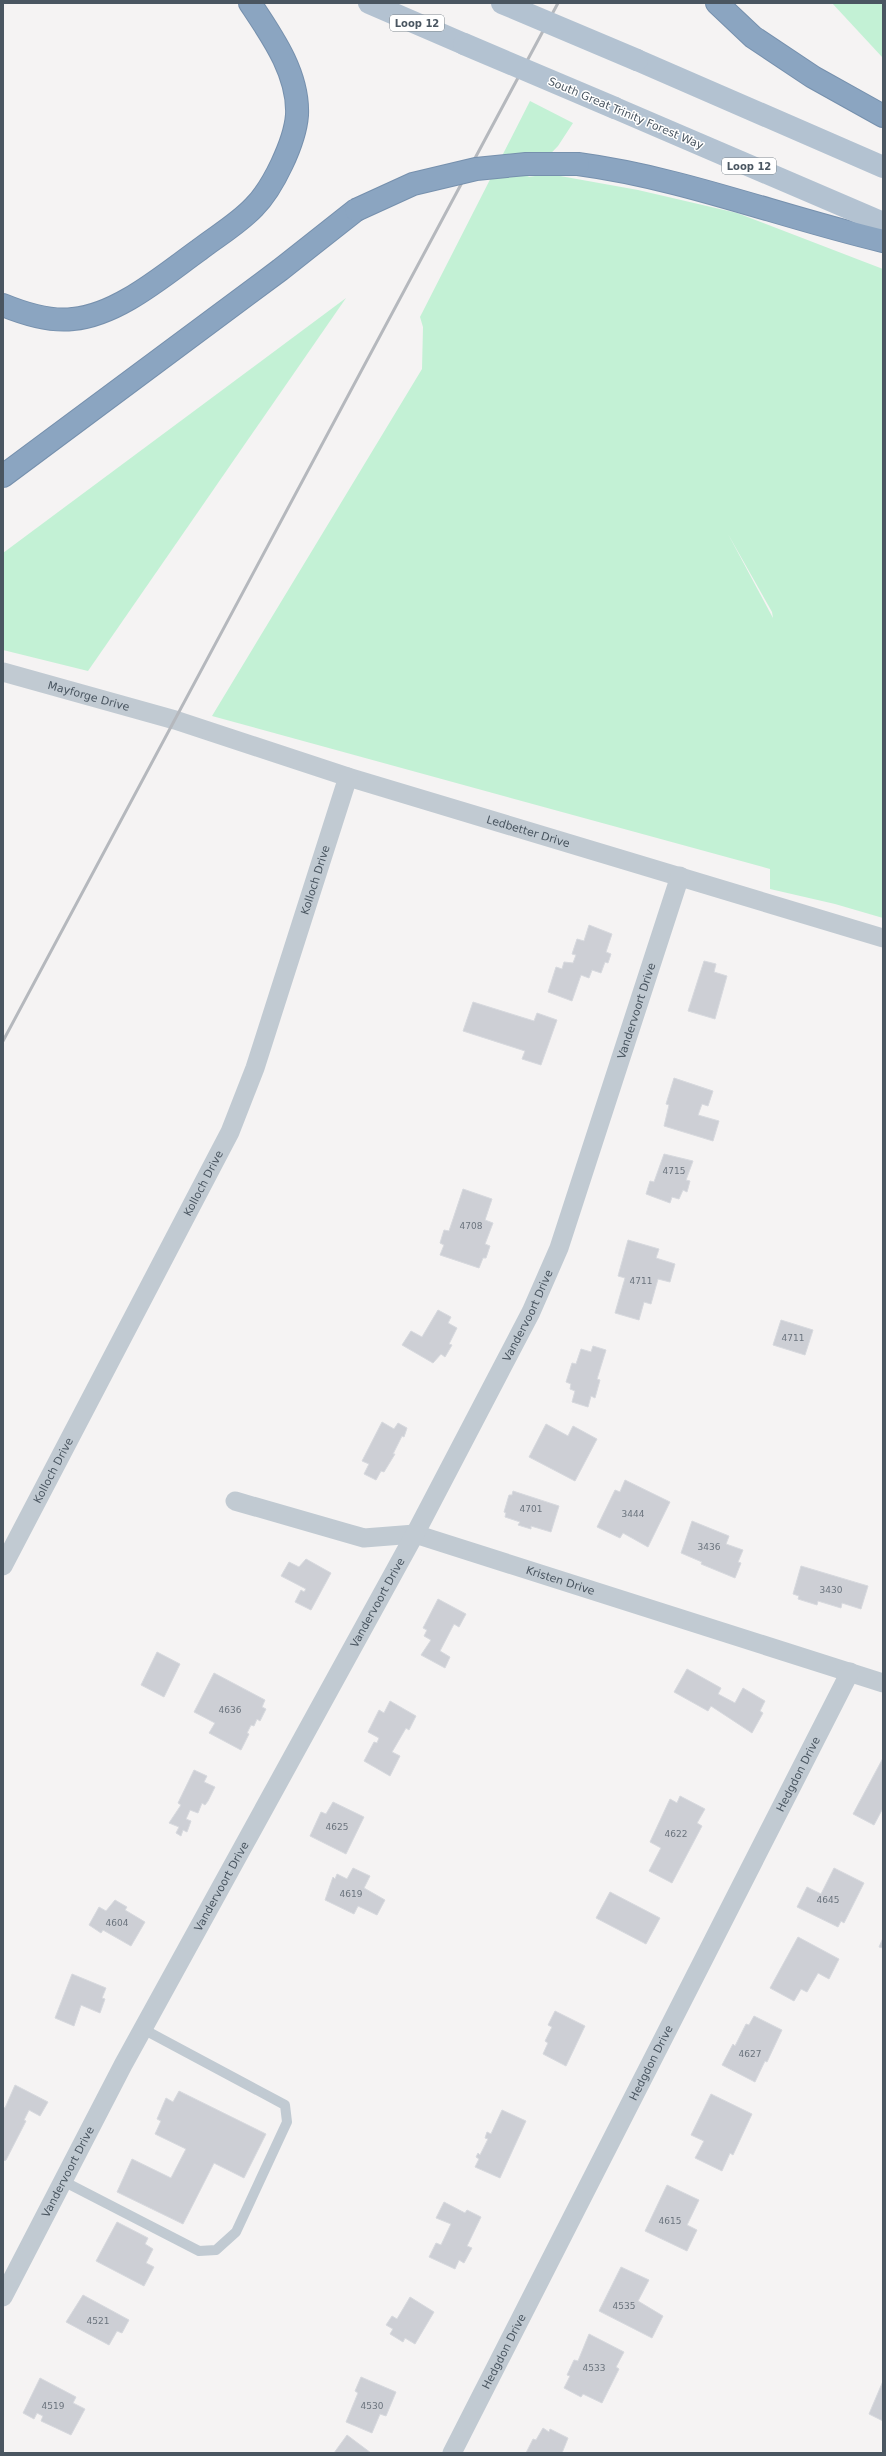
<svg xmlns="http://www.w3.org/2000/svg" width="886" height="2456" font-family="'DejaVu Sans',sans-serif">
	<rect width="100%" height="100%" fill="#f5f3f3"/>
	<!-- green -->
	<g fill="#c3f1d5" fill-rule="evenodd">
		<polygon points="832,3 883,3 883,58"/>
		<path d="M530 101 573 123 558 146 528 177 549 174 638 190 737 213 883 269V918L835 904 770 889V869L212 716 422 369 423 327 420 317ZM728 534 772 612 773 618Z"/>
		<polygon points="346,298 88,671 3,650 3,553"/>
	</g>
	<!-- building -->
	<g fill="#cdcfd5" stroke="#d7d9de">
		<polygon points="589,925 612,934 606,952 611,954 608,963 605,962 601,973 592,970 589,978 581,975 572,1001 548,992 556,967 562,969 564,962 573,963 576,955 572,954 577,939 584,941"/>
		<polygon points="704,961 716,964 714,972 727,976 715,1019 688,1011"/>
		<polygon points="473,1002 534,1021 537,1013 557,1020 541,1065 522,1059 525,1051 463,1031"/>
		<polygon points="674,1078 713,1091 708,1106 702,1104 698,1115 719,1121 713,1141 664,1126 669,1105 666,1104"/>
		<polygon points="664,1154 693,1161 686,1180 690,1181 687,1192 683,1190 679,1199 672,1197 670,1203 646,1194 650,1181 654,1182"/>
		<polygon points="463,1189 492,1199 485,1220 493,1223 485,1244 490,1246 486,1258 483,1258 479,1268 440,1255 444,1245 440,1243 444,1230 449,1231"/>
		<polygon points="628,1240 659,1249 656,1258 675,1264 670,1282 658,1279 651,1304 644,1302 639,1320 615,1313 625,1278 618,1276"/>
		<polygon points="438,1310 451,1317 448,1323 457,1328 449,1344 452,1345 445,1357 441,1354 433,1363 402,1345 411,1331 422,1337"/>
		<polygon points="781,1320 813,1330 805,1355 773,1345"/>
		<polygon points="593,1346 606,1350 597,1379 600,1380 595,1398 591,1396 588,1407 572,1402 575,1391 570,1389 571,1384 566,1382 572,1363 576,1364 581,1349 591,1352"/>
		<polygon points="382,1422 394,1429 398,1423 407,1428 404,1437 402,1436 393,1454 395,1454 384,1472 381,1471 376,1480 364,1474 369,1464 362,1461"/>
		<polygon points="546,1424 568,1436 573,1426 597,1439 575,1481 529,1457"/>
		<polygon points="625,1480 670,1502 648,1547 623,1533 620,1538 597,1527 615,1490 620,1492"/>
		<polygon points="513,1491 559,1506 551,1532 531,1526 531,1529 518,1525 520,1522 505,1517 506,1513 504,1512 509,1495 512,1495"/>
		<polygon points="692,1521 729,1536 726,1544 743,1550 738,1562 741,1563 735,1578 701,1564 702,1562 681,1553"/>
		<polygon points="306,1559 331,1573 311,1610 295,1602 301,1590 304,1592 306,1589 281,1576 289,1562 299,1567"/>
		<polygon points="801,1566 868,1586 861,1609 842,1603 841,1608 818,1601 817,1605 798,1599 799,1596 793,1594"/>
		<polygon points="438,1599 466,1614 459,1627 454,1624 440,1651 450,1657 445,1668 421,1655 431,1640 424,1636 427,1630 423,1628"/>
		<polygon points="157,1652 180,1664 164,1697 141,1685"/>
		<polygon points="687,1669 721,1688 718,1694 735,1703 743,1688 765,1701 760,1711 763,1713 752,1733 711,1706 708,1711 674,1692"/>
		<polygon points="214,1673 265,1700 262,1707 266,1709 260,1721 257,1719 254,1726 251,1725 247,1733 249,1734 241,1750 209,1733 215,1723 194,1712"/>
		<polygon points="390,1701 416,1716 409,1730 406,1728 392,1752 400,1756 390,1776 364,1761 374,1742 377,1743 379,1738 368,1732 379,1710 384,1713"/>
		<polygon points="883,1758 883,1808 874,1825 853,1814"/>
		<polygon points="194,1770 207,1776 204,1782 215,1787 208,1801 205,1805 202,1803 198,1813 190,1810 186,1819 191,1821 187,1832 183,1830 181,1836 176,1833 179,1827 169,1823 181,1805 178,1803"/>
		<polygon points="680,1796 705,1809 697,1823 702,1826 672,1883 649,1871 661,1848 650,1842 670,1799 677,1803"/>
		<polygon points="333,1802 364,1817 346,1854 310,1836 321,1812 326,1814"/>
		<polygon points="353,1868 370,1876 364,1888 385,1900 377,1915 358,1906 354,1914 325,1900 333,1877 335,1879 337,1874 347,1879"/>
		<polygon points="834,1868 864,1883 844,1923 841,1921 838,1927 797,1907 807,1887 821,1894"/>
		<polygon points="610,1892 660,1918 646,1944 596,1918"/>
		<polygon points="115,1900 127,1907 125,1910 145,1922 131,1946 103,1930 101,1933 89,1925 99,1907 106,1911"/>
		<polygon points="798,1937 839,1959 829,1979 818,1973 807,1992 801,1989 794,2001 770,1988"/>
		<polygon points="883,1938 883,1948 879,1947"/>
		<polygon points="72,1974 106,1988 102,1998 105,1999 100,2013 81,2005 74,2026 55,2018"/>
		<polygon points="555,2011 585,2026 566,2066 543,2054 548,2043 545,2041 552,2027 548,2025"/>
		<polygon points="754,2016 782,2030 767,2062 765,2061 755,2082 722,2065 733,2044 735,2046 746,2024 749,2025"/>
		<polygon points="15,2085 48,2102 40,2116 29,2110 24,2120 26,2121 6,2160 3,2161 3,2107 5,2108"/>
		<polygon points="179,2091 266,2134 244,2178 214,2163 183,2224 117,2192 132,2159 171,2178 186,2149 155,2134 161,2121 157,2119 166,2098 173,2102"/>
		<polygon points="711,2094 752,2114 733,2155 730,2153 722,2171 695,2158 704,2141 691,2135"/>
		<polygon points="502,2110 526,2121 500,2178 475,2167 479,2159 476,2157 478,2153 480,2155 488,2139 485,2138 487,2132 491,2134"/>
		<polygon points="667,2185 699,2200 687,2225 697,2230 687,2251 645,2231"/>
		<polygon points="444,2202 465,2213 467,2210 481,2217 467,2246 472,2248 464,2263 459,2260 455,2269 429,2257 436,2243 441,2245 451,2224 436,2218"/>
		<polygon points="117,2222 148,2238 145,2244 153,2249 146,2263 154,2267 144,2286 96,2261"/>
		<polygon points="621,2267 649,2280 638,2301 663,2316 652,2338 599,2311"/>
		<polygon points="83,2295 129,2320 122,2333 117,2331 109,2345 66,2322"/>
		<polygon points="410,2297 434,2312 415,2344 405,2338 403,2342 390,2334 393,2329 386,2325 392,2316 397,2319"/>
		<polygon points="589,2334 624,2352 616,2367 619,2369 602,2403 583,2394 581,2397 564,2388 570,2376 567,2375 574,2360 578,2361"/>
		<polygon points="361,2377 396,2392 386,2416 380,2414 372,2433 346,2422 358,2393 355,2391"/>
		<polygon points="40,2378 76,2397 73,2403 85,2409 71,2435 41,2421 43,2416 37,2413 34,2419 23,2413"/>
		<polygon points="883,2381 883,2421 869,2414"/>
		<polygon points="543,2428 549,2432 550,2429 568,2438 562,2453 526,2453 533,2439 536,2440"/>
		<polygon points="347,2435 371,2453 334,2453"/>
	</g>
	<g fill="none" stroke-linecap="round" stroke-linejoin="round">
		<!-- highway casing -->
		<g stroke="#7690ad" stroke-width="24">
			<g id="highway">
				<polyline points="717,3 753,37 813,77 883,116"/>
				<path d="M578 164C683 178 781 217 883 241"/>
				<path d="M3 305C25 314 50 322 73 319 118 315 164 275 199 250 217 236 238 224 254 207 273 188 295 142 297 115 299 74 272 36 250 3"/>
				<polyline points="3,476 280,270 356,210"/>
			</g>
		</g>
		<!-- lane -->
		<polyline stroke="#c1cad2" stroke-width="10" points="63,2181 199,2251 216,2250 236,2232 287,2122 285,2105 143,2029"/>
		<!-- street -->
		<g stroke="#c1cad2" stroke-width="19">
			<path id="s1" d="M3 672 175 720 348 777 883 938"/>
			<path id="s2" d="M235 1501 364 1538 415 1534 883 1683"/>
			<path id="s3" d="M3 1566 230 1132 255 1068 348 777"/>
			<path id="s4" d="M3 2297 123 2065 415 1534 531 1312 559 1248 680 876"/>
			<path id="s5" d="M452 2453 850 1672"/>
		</g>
		<!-- primary -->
		<g stroke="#b3c2d1" stroke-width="22">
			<polyline points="369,3 464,44"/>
			<polyline points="637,60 883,167"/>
			<polyline points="615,108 883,223"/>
		</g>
		<!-- highway -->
		<use href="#highway" stroke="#8ba5c1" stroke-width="22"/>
		<!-- rail -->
		<polyline stroke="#b5b8bd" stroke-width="3" points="3,1041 558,3"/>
		<!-- highway-bridge casing -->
		<g stroke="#7690ad" stroke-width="24" stroke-linecap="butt">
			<polyline id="highway-bridge" points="356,210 413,184 476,169 526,164 578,164"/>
		</g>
		<!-- primary-bridge -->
		<g stroke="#b3c2d1" stroke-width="22">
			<polyline points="502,3 637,60"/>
			<polyline points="464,44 615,108"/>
		</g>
		<!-- highway-bridge -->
		<use href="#highway-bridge" stroke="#8ba5c1" stroke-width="22"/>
	</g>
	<g text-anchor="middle" stroke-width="3" stroke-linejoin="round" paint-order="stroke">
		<!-- number labels -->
		<g font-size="9" fill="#6b747e">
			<text x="674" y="1174">4715</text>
			<text x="471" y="1229">4708</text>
			<text x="641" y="1284">4711</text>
			<text x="793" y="1341">4711</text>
			<text x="531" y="1512">4701</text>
			<text x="633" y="1517">3444</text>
			<text x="709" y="1550">3436</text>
			<text x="831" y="1593">3430</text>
			<text x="230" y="1713">4636</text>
			<text x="337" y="1830">4625</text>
			<text x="676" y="1837">4622</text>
			<text x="351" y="1897">4619</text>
			<text x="828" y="1903">4645</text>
			<text x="117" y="1926">4604</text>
			<text x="750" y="2057">4627</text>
			<text x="670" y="2224">4615</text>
			<text x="624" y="2309">4535</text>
			<text x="98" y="2324">4521</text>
			<text x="594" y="2371">4533</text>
			<text x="53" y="2409">4519</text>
			<text x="372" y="2409">4530</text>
		</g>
		<!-- shield labels -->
		<g fill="#fff" stroke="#808990" stroke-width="1">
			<rect x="390" y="15" width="54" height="16" rx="3"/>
			<rect x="722" y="158" width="54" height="16" rx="3"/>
		</g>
		<g font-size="10" font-weight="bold" fill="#4a5661">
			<text x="417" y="27">Loop 12</text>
			<text x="749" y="170">Loop 12</text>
		</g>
		<!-- street labels -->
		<g font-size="11" fill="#4a5661" stroke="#fff">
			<text transform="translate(626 113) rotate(23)" y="4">South Great Trinity Forest Way</text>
			<text dy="4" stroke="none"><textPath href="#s1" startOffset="89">Mayforge Drive</textPath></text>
			<text dy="4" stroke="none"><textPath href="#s1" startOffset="549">Ledbetter Drive</textPath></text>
			<text dy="4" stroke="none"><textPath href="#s3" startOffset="756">Kolloch Drive</textPath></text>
			<text dy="4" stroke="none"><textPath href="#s4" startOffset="1437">Vandervoort Drive</textPath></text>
			<text dy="4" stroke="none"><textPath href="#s3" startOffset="432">Kolloch Drive</textPath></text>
			<text dy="4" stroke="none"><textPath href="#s4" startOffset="1113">Vandervoort Drive</textPath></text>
			<text dy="4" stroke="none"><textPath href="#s3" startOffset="108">Kolloch Drive</textPath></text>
			<text dy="4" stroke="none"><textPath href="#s2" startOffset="338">Kristen Drive</textPath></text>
			<text dy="4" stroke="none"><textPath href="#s4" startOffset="789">Vandervoort Drive</textPath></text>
			<text dy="4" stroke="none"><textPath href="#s5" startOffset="762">Hedgdon Drive</textPath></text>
			<text dy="4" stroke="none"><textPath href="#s4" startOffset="465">Vandervoort Drive</textPath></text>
			<text dy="4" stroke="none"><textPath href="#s5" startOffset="438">Hedgdon Drive</textPath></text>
			<text dy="4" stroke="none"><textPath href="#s4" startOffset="141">Vandervoort Drive</textPath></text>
			<text dy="4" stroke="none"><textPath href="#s5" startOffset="114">Hedgdon Drive</textPath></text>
		</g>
	</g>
	<!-- border -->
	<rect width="886" height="2456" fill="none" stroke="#4a5661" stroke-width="8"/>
</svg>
